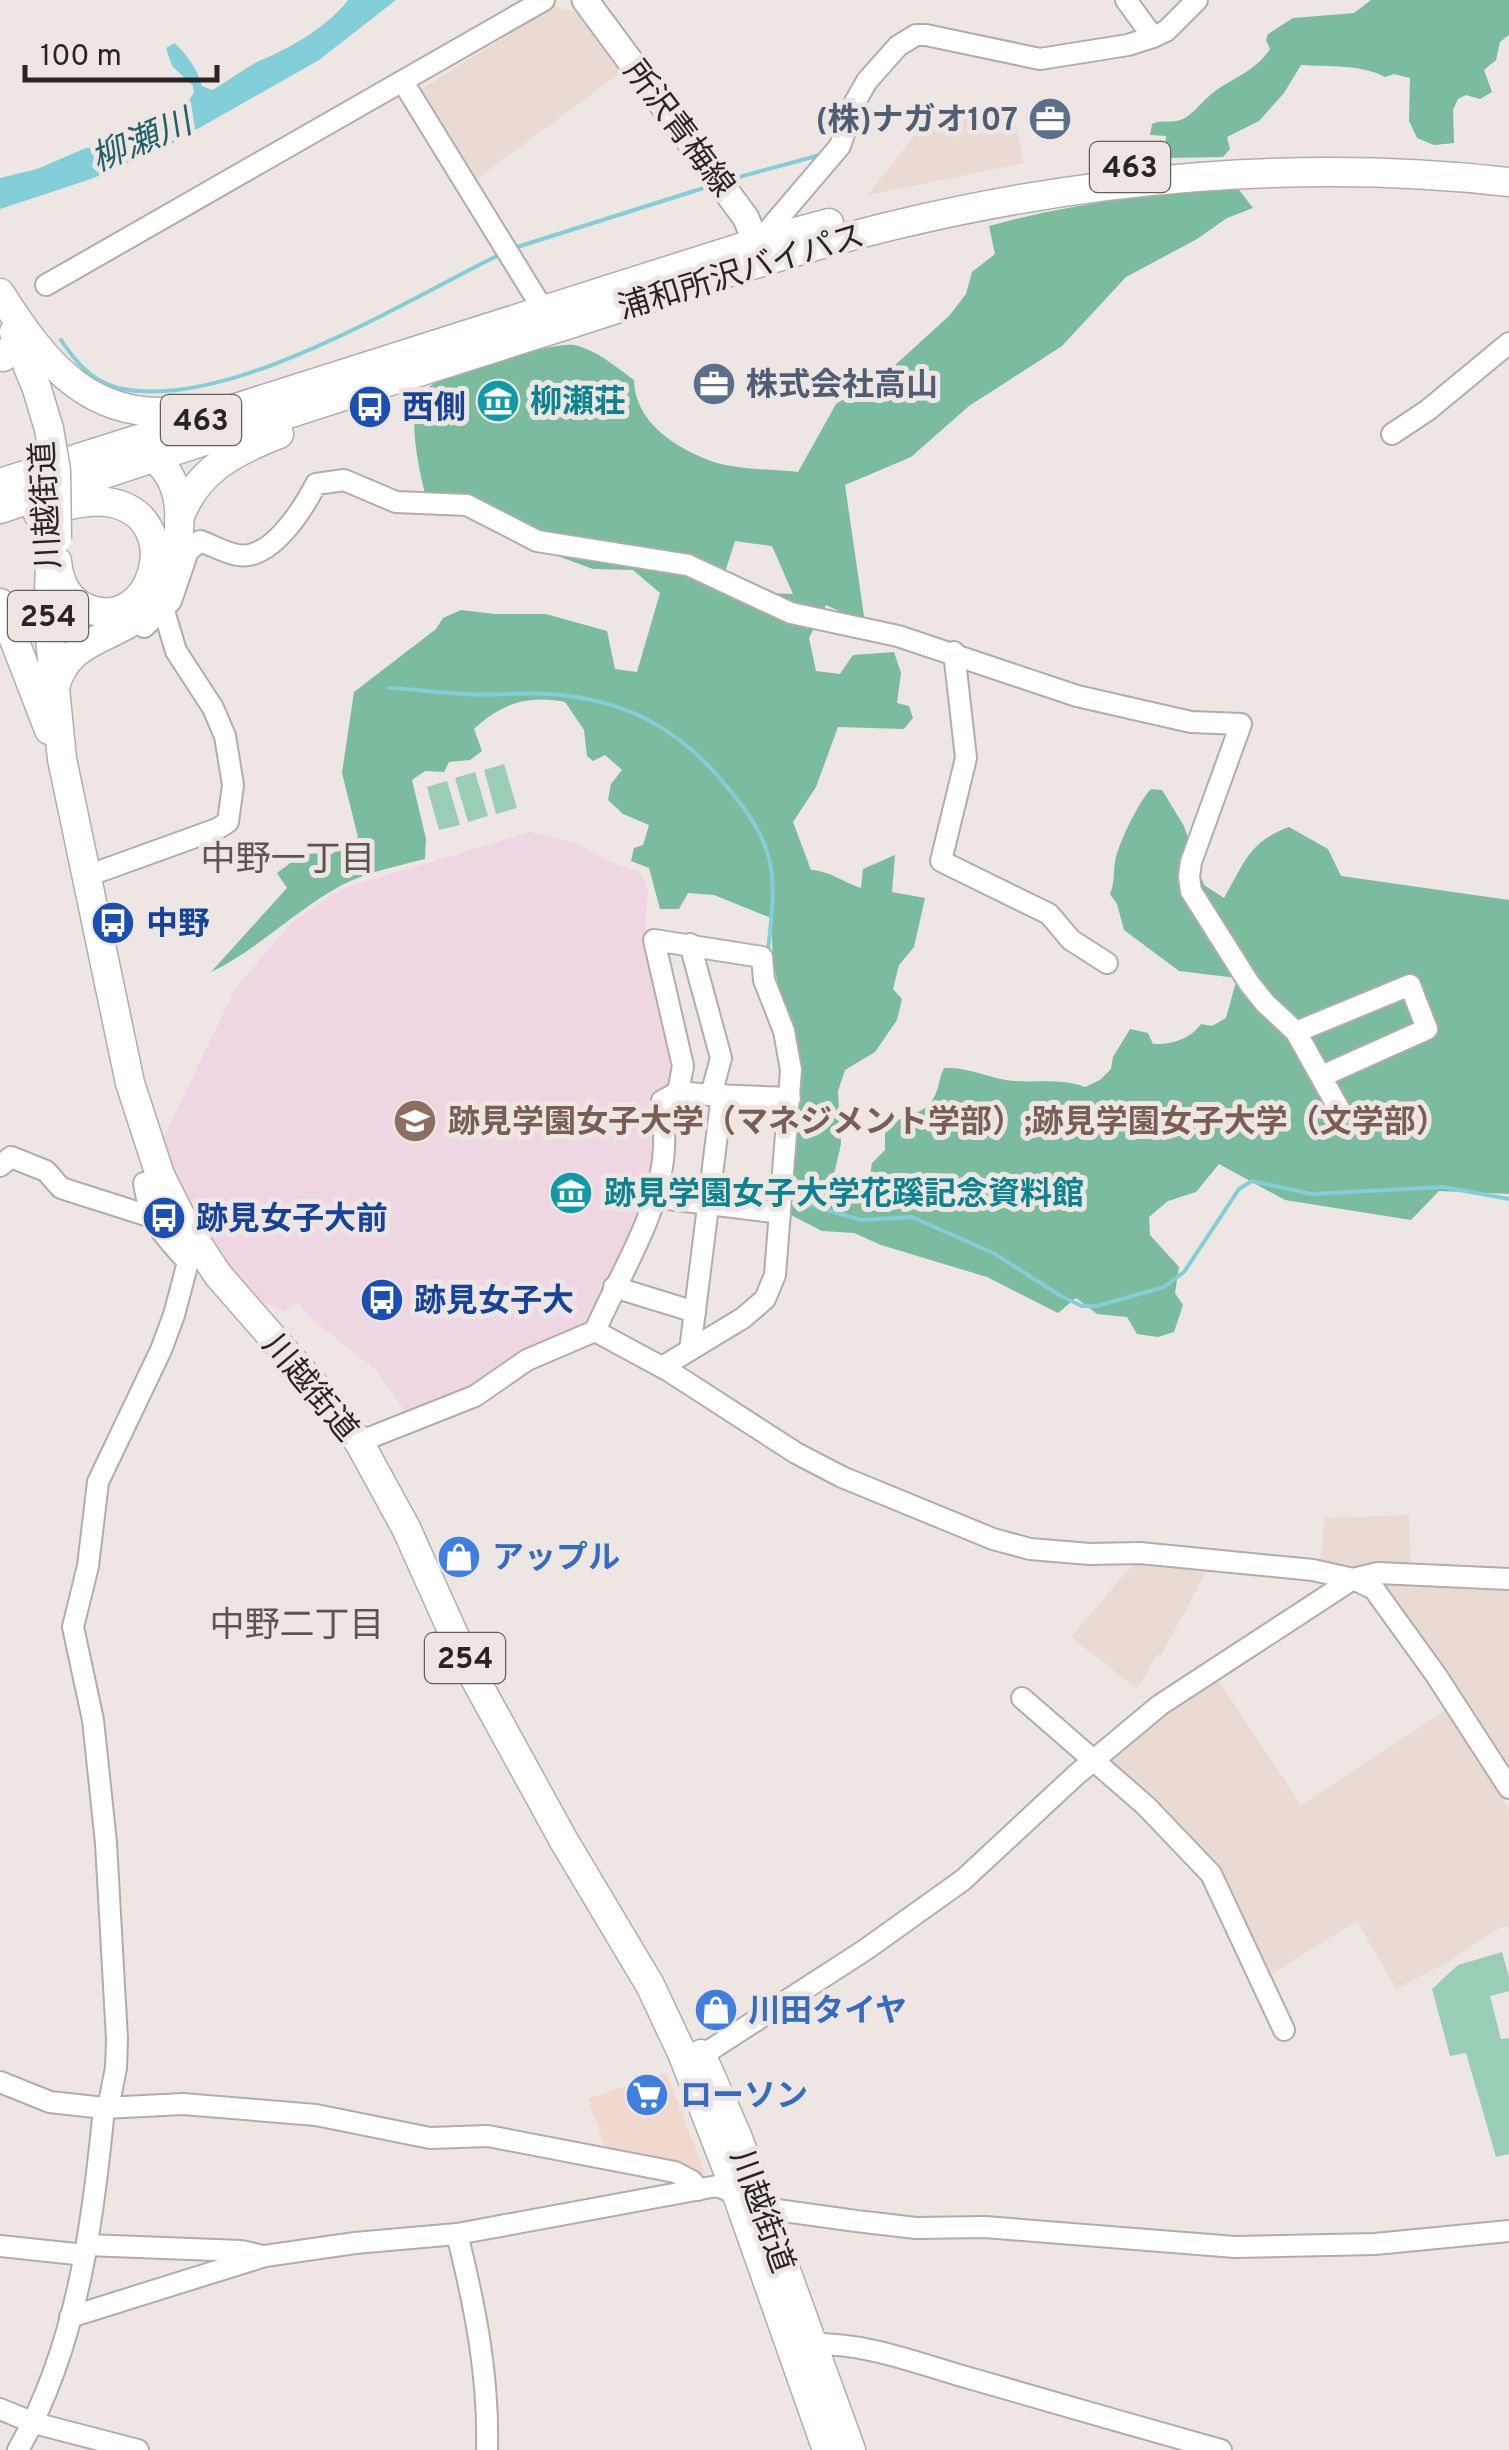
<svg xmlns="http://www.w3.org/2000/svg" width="1509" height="2450" font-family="Overpass,'Noto Sans JP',sans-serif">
	<rect width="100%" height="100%" fill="#eee6e3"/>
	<!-- commercial -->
	<polygon fill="#f0d8ce" points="666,2073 705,2172 702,2176 676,2166 606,2151 588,2099"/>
	<!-- built -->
	<g fill="#eadad4">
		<polygon points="553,6 584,14 624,70 473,182 417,92"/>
		<polygon points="1012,108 1024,163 868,195 926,120"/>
		<polygon points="1409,1515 1411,1570 1320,1564 1325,1518"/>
		<polygon points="1140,1556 1210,1564 1161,1656 1157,1655 1137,1689 1071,1637"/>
		<polygon points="1380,1583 1509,1583 1509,1778"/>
		<polygon points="1217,1678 1301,1805 1445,1710 1509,1809 1509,1926 1498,1929 1445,1964 1396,1989 1357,1921 1272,1974 1218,1873 1108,1765 1108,1758 1161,1715"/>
	</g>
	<!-- education -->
	<polygon fill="#eed6e2" points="530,832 578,844 609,862 640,872 648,890 645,933 679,1066 661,1146 630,1248 591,1325 472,1392 410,1419 378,1372 310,1317 297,1303 284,1312 241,1290 201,1229 160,1145 235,989 292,922 344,888"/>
	<!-- green -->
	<g fill="#99ceb5">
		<polygon points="504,764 517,808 496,814 484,770"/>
		<polygon points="475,772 488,816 468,822 455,778"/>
		<polygon points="447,781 460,825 439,830 427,787"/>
		<polygon points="1502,1952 1509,1977 1509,1991 1490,1996 1501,2039 1509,2038 1509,2154 1496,2157 1466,2053 1450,2056 1432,1989 1458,1965"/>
	</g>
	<!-- forest -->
	<g fill="#7bbb9e" fill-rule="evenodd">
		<path d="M1371 0H1509V35L1500 42 1496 60 1484 70 1492 92 1480 99 1466 95 1458 99 1453 110 1454 143 1434 145 1417 138 1409 121 1410 78 1394 74 1385 77C1361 64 1328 67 1301 65L1284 93 1259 121 1227 137 1230 149 1223 157 1164 158 1166 136 1150 135 1152 124C1163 119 1171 124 1183 119 1194 113 1198 106 1207 98 1227 79 1254 74 1270 49L1266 40 1268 34 1293 18 1354 13Z"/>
		<path d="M1236 186 1253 208 1227 218 1197 239 1126 277 1062 346 969 406 911 457 845 485 865 623 826 605 809 638 816 671 840 674 853 655 894 652 901 673 897 703 909 706 913 718 904 729 838 727 816 787 793 822 811 870C831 871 842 882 861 888L863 869 895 855 892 892 925 898 914 947 899 965 893 989 902 999 897 1020 875 1052 845 1070 838 1091 841 1144 832 1183 856 1185 869 1181 872 1163 885 1150V1129C900 1114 922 1117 933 1099 939 1090 939 1078 944 1068 966 1067 984 1076 1006 1080 1033 1084 1059 1077 1085 1087L1100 1080 1111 1069 1113 1057 1130 1029 1148 1033 1153 1044C1170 1045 1191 1039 1201 1024L1212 1026 1226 1018 1237 978 1179 971 1124 930 1117 904 1110 894C1115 882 1113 875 1115 862 1117 846 1139 801 1151 789L1162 790 1184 826 1204 885 1224 898C1244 864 1248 842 1289 827L1328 849 1341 876 1509 900V1194L1439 1191 1411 1220 1285 1200 1219 1164 1196 1192 1168 1201 1149 1217 1150 1235 1179 1267 1175 1293 1183 1305 1174 1332 1158 1337 1137 1334 1127 1317 1097 1314 1076 1298 1058 1313 987 1277 881 1245 854 1233 822 1231 785 1212 800 1080 773 962 771 918 714 895 688 893 679 909H660L649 868 631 861 634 848 643 845 649 825 623 814 608 800 611 784 622 770 605 755 593 761 587 756 584 730 565 702C528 695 502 703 474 729L482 751 470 760 449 762 444 772 425 771 412 780 426 839 425 859C398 866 367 872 342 885 295 910 259 949 211 972L287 888 277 873C297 858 304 850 330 855L358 837 342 773 354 692 436 629 443 618 461 610 495 614H546L607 631 615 669 637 672 660 593 633 570 593 569 533 547 484 518 429 508C422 483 410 434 416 409 418 399 426 389 433 384 449 372 557 341 574 345 597 350 616 367 634 380 635 422 674 447 711 461 737 470 771 469 798 472L845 388 894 366 949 316 966 294 972 272 995 254 989 226C1070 203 1153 195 1236 186ZM735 541 772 546 793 594 719 591Z"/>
	</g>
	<!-- water -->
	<path fill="#82cfd9" d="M348 0H396L319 60 164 148 91 179 0 209V178L37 169 86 148H97L129 135 131 138 184 107 194 93 193 86 172 66 166 48 175 43C188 57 197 68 202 86L212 90C230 80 248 65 266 58 294 46 329 25 348 0Z"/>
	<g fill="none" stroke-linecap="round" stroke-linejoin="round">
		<!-- stream -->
		<g stroke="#82cfd9" stroke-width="4">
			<polyline points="728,180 820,155"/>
			<polyline points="514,248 710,186"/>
			<path d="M61 340C75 361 91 381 118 388 226 413 404 301 501 254"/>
			<path d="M389 688C415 689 440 693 466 694 494 696 522 692 550 694 623 699 677 727 723 782 778 846 777 871 768 951"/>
			<polyline points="788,1198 861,1220 912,1217 995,1254 1061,1296 1082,1306 1097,1306 1164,1287 1184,1272 1239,1189 1252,1181 1311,1194 1443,1187 1509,1199"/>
		</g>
		<!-- minor casing -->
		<g stroke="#b4acaa" stroke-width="24">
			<g id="minor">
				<polyline points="1126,0 1153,37"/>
				<polyline points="403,82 544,311"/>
				<polyline points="759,241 840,146 855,102 867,81 898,46 916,35 926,35 1040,59 1128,45 1153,37 1166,31 1197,0"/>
				<polyline points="46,285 544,0"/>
				<polyline points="1392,434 1428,410 1509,343"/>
				<path d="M144 627 171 601 188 551 200 541C212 545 225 553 238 555 271 561 303 509 316 484L344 480 396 502 467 505 537 541 688 565 791 613 898 636 1077 696 1191 722 1241 724 1191 862 1189 877 1191 891 1249 983 1265 1003 1296 1032 1339 1109"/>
				<polyline points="954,652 966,758 941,861 1049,914 1071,940 1107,963"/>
				<polyline points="87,876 217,829 228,822 233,785 225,736 213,708 176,651 164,611"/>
				<polyline points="1296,1032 1410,985 1427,1029 1322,1076"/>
				<polyline points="713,1095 790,1098"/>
				<polyline points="0,1166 11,1157 46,1171 61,1188 152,1217"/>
				<path d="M144 1183C150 1222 162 1234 188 1262"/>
				<polyline points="653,1197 780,1213"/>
				<polyline points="614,1287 695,1312"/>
				<path d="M595 1331C620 1273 661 1213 664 1148 665 1132 663 1116 662 1101L678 1092 711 1095 721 1058 690 944"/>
				<polyline points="690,1350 722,1095"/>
				<polyline points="662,1367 743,1318 765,1299 775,1275 791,1070 784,1031 764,980 762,957 654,940 683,1066 678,1092"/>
				<polyline points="359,1442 475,1396 527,1360 595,1331 669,1371 796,1453 842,1477 993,1539 1030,1549 1090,1554 1140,1553 1313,1570 1353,1579 1374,1589 1436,1675 1509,1788"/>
				<polyline points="1022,1698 1146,1806 1211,1874 1284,2030"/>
				<polyline points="701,2056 865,1950 963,1880 1076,1775 1160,1705 1353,1579 1378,1573 1509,1579"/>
				<polyline points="0,2082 50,2102 104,2108 183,2104 316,2115 430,2138 488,2136 675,2172 692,2181 698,2190"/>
				<polyline points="108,2108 116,2068 117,2039 106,1843 93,1720 73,1627 88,1566 98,1482 161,1350 174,1315 188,1262 197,1245"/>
				<path d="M457 2234C475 2306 489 2376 487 2450"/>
				<polyline points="87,2245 241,2251 259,2255"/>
				<polyline points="0,2246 85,2255"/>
				<polyline points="70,2317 265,2256 355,2243 457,2234 717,2186 777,2210 856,2221 916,2228 985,2227 1235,2247 1375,2244 1509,2231"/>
				<path d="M803 2344C868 2342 915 2363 976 2380 1058 2404 1139 2427 1221 2450"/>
				<polyline points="0,2409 34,2423 138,2450"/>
				<path d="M18 2450C77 2347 93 2224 104 2108"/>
			</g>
		</g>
		<!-- major casing -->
		<g stroke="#b4acaa" stroke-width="29">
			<polyline id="major" points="585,0 746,218 762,259"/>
		</g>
		<!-- highway casing -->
		<g stroke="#b4acaa" stroke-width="31">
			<g id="highway">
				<path d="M0 293C46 366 93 424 188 410"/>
				<polyline points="14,332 37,389 49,429"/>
				<polyline points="0,353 3,357"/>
				<polyline points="0,483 758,242 829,223"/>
				<path d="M0 509C183 447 367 388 551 330 665 294 778 253 895 225 1093 177 1306 159 1509 182"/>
				<path d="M38 514C60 508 84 499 107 502 191 514 152 642 82 606 65 596 59 580 57 561"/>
				<path d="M179 519C196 471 233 452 279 434"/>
				<polyline points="51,539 48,618 62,759 130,1083 160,1175 185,1225 218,1275 314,1385 359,1442 406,1528 468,1666 564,1841 650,1985 682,2053 736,2192 827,2450"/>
				<polyline points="0,603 49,730"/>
				<path d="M55 688C67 634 122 641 152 604 183 567 198 472 141 452"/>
				<polyline points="701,2054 738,2138 851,2450"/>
			</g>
		</g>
		<!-- minor -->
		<use href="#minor" stroke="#fff" stroke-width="20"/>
		<!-- major -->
		<use href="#major" stroke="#fff" stroke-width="25"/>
		<!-- highway -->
		<use href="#highway" stroke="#fff" stroke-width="28"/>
		<!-- highway-bridge casing -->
		<g stroke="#b4acaa" stroke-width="31" stroke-linecap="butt">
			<polyline id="highway-bridge" points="49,429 56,470 57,539"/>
		</g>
		<!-- highway-bridge -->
		<use href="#highway-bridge" stroke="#fff" stroke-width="28"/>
	</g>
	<!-- icons -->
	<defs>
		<g id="office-disc" transform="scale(2.25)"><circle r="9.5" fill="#5c6f8a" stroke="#eee6e3"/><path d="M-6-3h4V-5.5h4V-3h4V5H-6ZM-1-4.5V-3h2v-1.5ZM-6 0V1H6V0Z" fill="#fff"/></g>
		<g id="museum-disc" transform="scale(2.25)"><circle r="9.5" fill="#0f9aa8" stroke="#eee6e3"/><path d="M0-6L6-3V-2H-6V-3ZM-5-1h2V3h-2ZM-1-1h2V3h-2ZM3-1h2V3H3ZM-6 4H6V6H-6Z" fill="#fff"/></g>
		<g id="bus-disc" transform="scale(2.25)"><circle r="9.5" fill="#1a4fb4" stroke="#eee6e3"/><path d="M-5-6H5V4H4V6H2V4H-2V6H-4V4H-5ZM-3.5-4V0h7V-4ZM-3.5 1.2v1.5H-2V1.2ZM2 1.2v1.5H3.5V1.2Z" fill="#fff"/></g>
		<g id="university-disc" transform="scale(2.25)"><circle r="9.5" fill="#8d6e63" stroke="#eee6e3"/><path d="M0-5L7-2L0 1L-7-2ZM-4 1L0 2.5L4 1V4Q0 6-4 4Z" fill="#fff"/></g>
		<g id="shop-disc" transform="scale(2.25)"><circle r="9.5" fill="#3f7fe0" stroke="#eee6e3"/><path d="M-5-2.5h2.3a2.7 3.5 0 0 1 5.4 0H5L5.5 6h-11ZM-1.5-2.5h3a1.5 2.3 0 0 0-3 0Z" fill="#fff"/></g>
		<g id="supermarket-disc" transform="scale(2.25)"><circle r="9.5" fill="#3f7fe0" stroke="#eee6e3"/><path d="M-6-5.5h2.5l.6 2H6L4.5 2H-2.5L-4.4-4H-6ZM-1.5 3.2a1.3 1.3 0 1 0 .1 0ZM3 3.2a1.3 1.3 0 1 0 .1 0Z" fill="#fff"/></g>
	</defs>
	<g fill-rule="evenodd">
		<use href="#office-disc" x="1050" y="119"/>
		<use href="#office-disc" x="714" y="384"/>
		<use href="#museum-disc" x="498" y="401"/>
		<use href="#bus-disc" x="370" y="407"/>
		<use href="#bus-disc" x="113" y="923"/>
		<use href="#university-disc" x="415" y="1121"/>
		<use href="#museum-disc" x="571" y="1193"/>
		<use href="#bus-disc" x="164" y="1218"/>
		<use href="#bus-disc" x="382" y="1300"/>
		<use href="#shop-disc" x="459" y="1557"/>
		<use href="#shop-disc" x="716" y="2010"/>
		<use href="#supermarket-disc" x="647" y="2095"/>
	</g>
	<g text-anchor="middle" stroke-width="10" stroke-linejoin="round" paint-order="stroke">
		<!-- shield labels -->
		<g fill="#eee6e3" stroke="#635f5d" stroke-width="2.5">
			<rect x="1090" y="142" width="80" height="50" rx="8"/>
			<rect x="161" y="395" width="80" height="50" rx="8"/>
			<rect x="8" y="591" width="80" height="50" rx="8"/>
			<rect x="425" y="1633" width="80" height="50" rx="8"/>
		</g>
		<g font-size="30" font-weight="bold" fill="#282524">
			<text x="1130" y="177">463</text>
			<text x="201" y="430">463</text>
			<text x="48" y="626">254</text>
			<text x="465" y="1668">254</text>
		</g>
		<!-- service labels -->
		<g font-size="32" font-weight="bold" fill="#4e5e75" stroke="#eee6e3" text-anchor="end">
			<text x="1018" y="130">(株)ナガオ107</text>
			<text x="746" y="395" text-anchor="start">株式会社高山</text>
		</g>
		<!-- street labels -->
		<g font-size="32" fill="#282524" stroke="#eee6e3">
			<text transform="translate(680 128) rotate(53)" y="11">所沢青梅線</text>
			<text transform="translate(741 271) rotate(-17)" y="11">浦和所沢バイパス</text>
			<text transform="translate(45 505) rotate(-93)" y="11">川越街道</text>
			<text transform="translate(311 1387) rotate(50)" y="11">川越街道</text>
			<text transform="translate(763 2211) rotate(70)" y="11">川越街道</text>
		</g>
		<!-- culture labels -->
		<g font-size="32" font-weight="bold" fill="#0d838f" stroke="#eee6e3" text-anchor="start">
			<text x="530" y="412">柳瀬荘</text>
			<text x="604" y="1204">跡見学園女子大学花蹊記念資料館</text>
		</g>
		<!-- transit labels -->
		<g font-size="32" font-weight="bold" fill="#164399" stroke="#eee6e3" text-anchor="start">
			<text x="402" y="418">西側</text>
			<text x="146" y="934">中野</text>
			<text x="196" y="1229">跡見女子大前</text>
			<text x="414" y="1311">跡見女子大</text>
		</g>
		<!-- education labels -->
		<g font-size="32" font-weight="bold" fill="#785e54" stroke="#eee6e3" text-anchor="start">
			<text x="448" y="1132">跡見学園女子大学（マネジメント学部）;跡見学園女子大学（文学部）</text>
		</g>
		<!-- shop labels -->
		<g font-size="32" font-weight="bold" fill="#366cbe" stroke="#eee6e3" text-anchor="start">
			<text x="492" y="1568">アップル</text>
			<text x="748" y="2021">川田タイヤ</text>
			<text x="680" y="2106">ローソン</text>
		</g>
		<!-- water labels -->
		<g font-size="35" font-style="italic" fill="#216169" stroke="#eee6e3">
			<text transform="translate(141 140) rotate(-23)" y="12">柳瀬川</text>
		</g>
		<!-- neighbourhood labels -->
		<g font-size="35" fill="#5c5553" stroke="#eee6e3">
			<text x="288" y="870">中野一丁目</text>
			<text x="297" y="1636">中野二丁目</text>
		</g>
	</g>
	<!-- scale -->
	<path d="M25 65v15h192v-15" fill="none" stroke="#282524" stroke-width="5"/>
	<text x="40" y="65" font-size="30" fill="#282524" stroke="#eee6e3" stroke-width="8" paint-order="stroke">100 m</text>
</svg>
